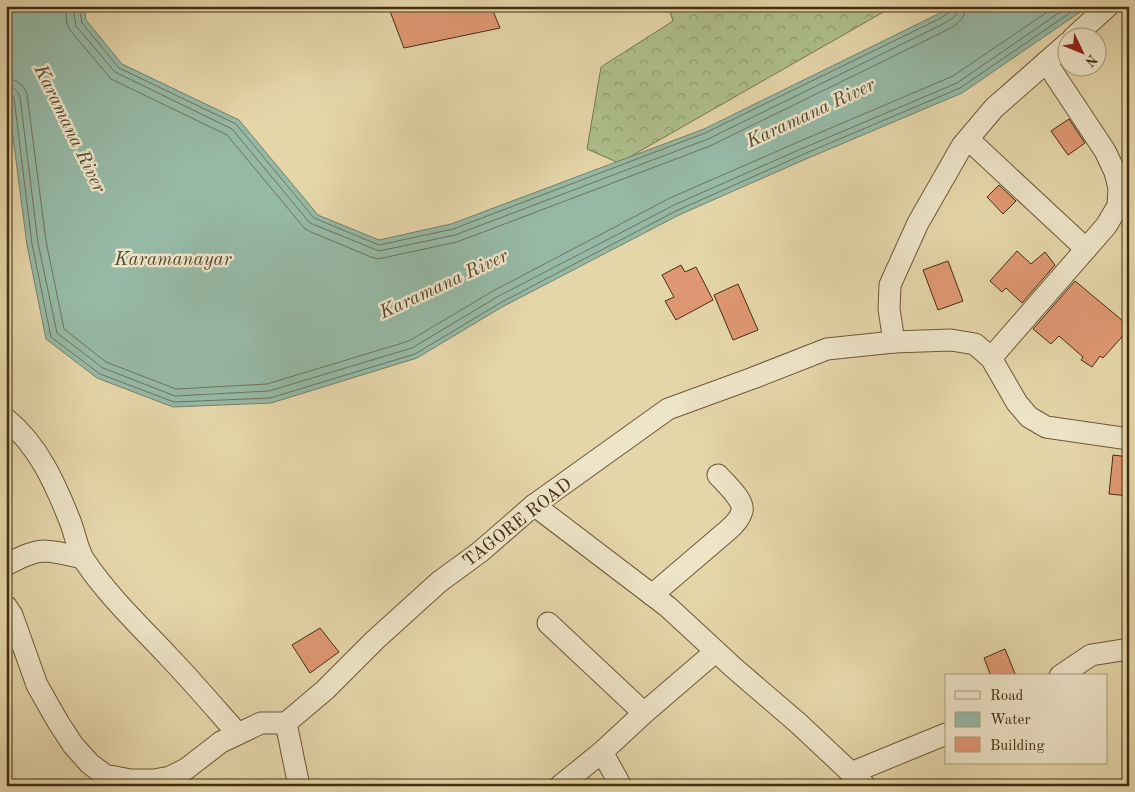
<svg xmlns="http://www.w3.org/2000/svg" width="1135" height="792" font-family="'Old Standard TT',serif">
	<defs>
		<pattern id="forest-crowns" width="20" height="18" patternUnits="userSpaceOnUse" patternTransform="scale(1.25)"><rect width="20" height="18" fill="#aebf8d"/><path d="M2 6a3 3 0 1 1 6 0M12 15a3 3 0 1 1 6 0" fill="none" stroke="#8f9c72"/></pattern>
	</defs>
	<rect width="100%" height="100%" fill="#e5d6aa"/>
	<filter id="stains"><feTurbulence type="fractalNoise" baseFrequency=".004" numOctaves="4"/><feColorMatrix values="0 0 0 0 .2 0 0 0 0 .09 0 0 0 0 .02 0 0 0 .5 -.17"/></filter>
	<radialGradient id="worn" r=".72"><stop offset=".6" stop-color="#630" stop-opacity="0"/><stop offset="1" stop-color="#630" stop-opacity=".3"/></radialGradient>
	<!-- forest -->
	<polygon fill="url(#forest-crowns)" stroke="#78764e" points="668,6 894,6 619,163 587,149 601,67 673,21"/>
	<!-- water -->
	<polygon fill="#96b9a6" stroke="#75816a" points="6,6 84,6 86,20 122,64 239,120 318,215 379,240 451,224 704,129 936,15 951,6 1089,6 962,93 806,159 679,215 502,307 417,358 271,403 173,407 97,378 46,339 27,245 6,83"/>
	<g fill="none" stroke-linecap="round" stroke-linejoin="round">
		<!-- shore -->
		<g stroke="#6c745b" stroke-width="1">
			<path d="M65 6 67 24 70 30 111 79 227 135 305 229 311 232 371 257 378 259 457 242 710 146 945 31C956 25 965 20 966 6"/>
			<path d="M73 6 76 26 115 72 232 129 310 223 379 251 455 235 708 139 941 25C950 20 958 17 959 6"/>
			<polyline points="79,6 82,23 119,68 236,124 314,218 379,245 453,229 705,133 939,19 950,12 952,6"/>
			<path d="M6 79C16 79 23 84 27 94L46 241 64 329 106 362 176 389 267 384 409 341 493 291 670 198 798 142 953 76 1056 6"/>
			<path d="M6 86C13 87 18 90 20 97L38 243 57 333 103 368 175 396 269 391 412 348 497 297 674 205 801 149 957 83 1069 6"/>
			<polyline points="6,93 11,94 14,98 32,244 51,337 100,374 174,402 270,398 415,354 500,303 676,211 804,154 960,88 1080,6"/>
		</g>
	</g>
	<!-- building -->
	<g fill="#df9873" stroke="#432e10">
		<polygon points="388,6 491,6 500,28 404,48"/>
		<polygon points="1069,119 1085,143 1068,155 1051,131"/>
		<polygon points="999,185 1016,201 1003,214 987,197"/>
		<polygon points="1017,251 1031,264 1045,252 1055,265 1022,303 1006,288 1002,292 990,281"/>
		<polygon points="948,261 963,301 938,310 923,270"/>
		<polygon points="681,265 685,272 696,267 713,300 676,320 665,301 674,297 662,275"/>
		<polygon points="1075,281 1129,326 1129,329 1103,358 1100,356 1092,367 1081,360 1083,357 1059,336 1051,344 1033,329"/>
		<polygon points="738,284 758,330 733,340 714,295"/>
		<polygon points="1113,455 1129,457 1129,496 1109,494"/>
		<polygon points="320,628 339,652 310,673 292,645"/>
		<polygon points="1005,649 1016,676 991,676 984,658"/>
	</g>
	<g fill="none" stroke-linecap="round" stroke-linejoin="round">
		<!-- minor casing -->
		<g stroke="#6c5836" stroke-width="23">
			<g id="minor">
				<polyline points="1073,38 1108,6"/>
				<polyline points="968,139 1086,249"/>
				<polyline points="894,342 889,309 890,285 918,223 962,146 994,108 1068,43"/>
				<polyline points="991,358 1106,226 1118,206 1119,188 1115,172 1105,151 1046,62"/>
				<path d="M6 419C38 445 55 483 70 521 75 533 77 549 84 560 108 596 140 626 169 657 193 682 215 708 238 734"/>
				<polyline points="534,505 668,607 734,668 798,723 865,786"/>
				<path d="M6 565C17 559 30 552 43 551 56 551 70 555 82 558"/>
				<path d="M652 595 727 531C733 526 740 519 742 511 745 501 725 483 718 475"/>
				<polyline points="6,606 12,615 37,685 58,722 73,745 90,764 105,775 130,780 154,780 170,777 186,769 221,742 238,734 261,723 286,723 325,690 375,640 439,582 480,552 534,505 668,409 753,378 827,349 894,342 951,340 975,344 991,358 1017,403 1029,417 1046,427 1129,439"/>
				<polyline points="548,623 644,713"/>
				<polyline points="1060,676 1091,655 1129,649"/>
				<polyline points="286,723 299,786"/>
				<polyline points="602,752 621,786"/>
				<polyline points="851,773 946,734"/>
				<polyline points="560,786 602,752 644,713 715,652"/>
			</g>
		</g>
		<!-- minor -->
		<use href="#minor" stroke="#eee4c8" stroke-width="21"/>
	</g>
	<g text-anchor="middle" stroke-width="5" stroke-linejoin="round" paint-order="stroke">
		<!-- street labels -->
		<g font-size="18" fill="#432e10" stroke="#eee4c8">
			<text transform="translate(517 522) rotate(-38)" y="6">TAGORE ROAD</text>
		</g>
		<!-- water labels -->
		<g font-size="19" font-style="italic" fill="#544a2e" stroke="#eee4c8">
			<text transform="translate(810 112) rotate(-25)" y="7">Karamana River</text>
			<text transform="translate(71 128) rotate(64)" y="7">Karamana River</text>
			<text x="173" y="265">Karamanayar</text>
			<text transform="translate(443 283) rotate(-25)" y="7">Karamana River</text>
		</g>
	</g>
	<!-- margin -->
	<rect width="1135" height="792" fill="none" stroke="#e5d6aa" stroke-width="25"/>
	<rect x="8" y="8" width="1120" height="777" fill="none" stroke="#432e10" stroke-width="2.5"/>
	<rect x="12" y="12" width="1110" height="767" fill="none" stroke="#432e10"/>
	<!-- legend -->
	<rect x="945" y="674" width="162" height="90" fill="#eee4c8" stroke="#aa9b7e"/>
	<rect x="955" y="691" width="25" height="8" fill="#eee4c8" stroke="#aa9b7e"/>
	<text x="990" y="700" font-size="15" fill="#432e10">Road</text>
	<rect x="955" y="712" width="25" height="15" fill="#96b9a6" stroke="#aa9b7e"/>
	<text x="990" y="724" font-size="15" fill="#432e10">Water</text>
	<rect x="955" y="737" width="25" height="15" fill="#df9873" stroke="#aa9b7e"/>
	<text x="990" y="750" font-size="15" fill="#432e10">Building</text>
	<!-- north arrow -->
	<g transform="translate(1082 52) rotate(133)"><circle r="24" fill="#eee4c8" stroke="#aa9b7e"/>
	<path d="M0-4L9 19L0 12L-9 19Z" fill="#8f2418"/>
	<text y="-8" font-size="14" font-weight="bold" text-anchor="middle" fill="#432e10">N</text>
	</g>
	<rect width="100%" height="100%" filter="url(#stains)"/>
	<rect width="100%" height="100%" fill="url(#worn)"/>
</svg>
